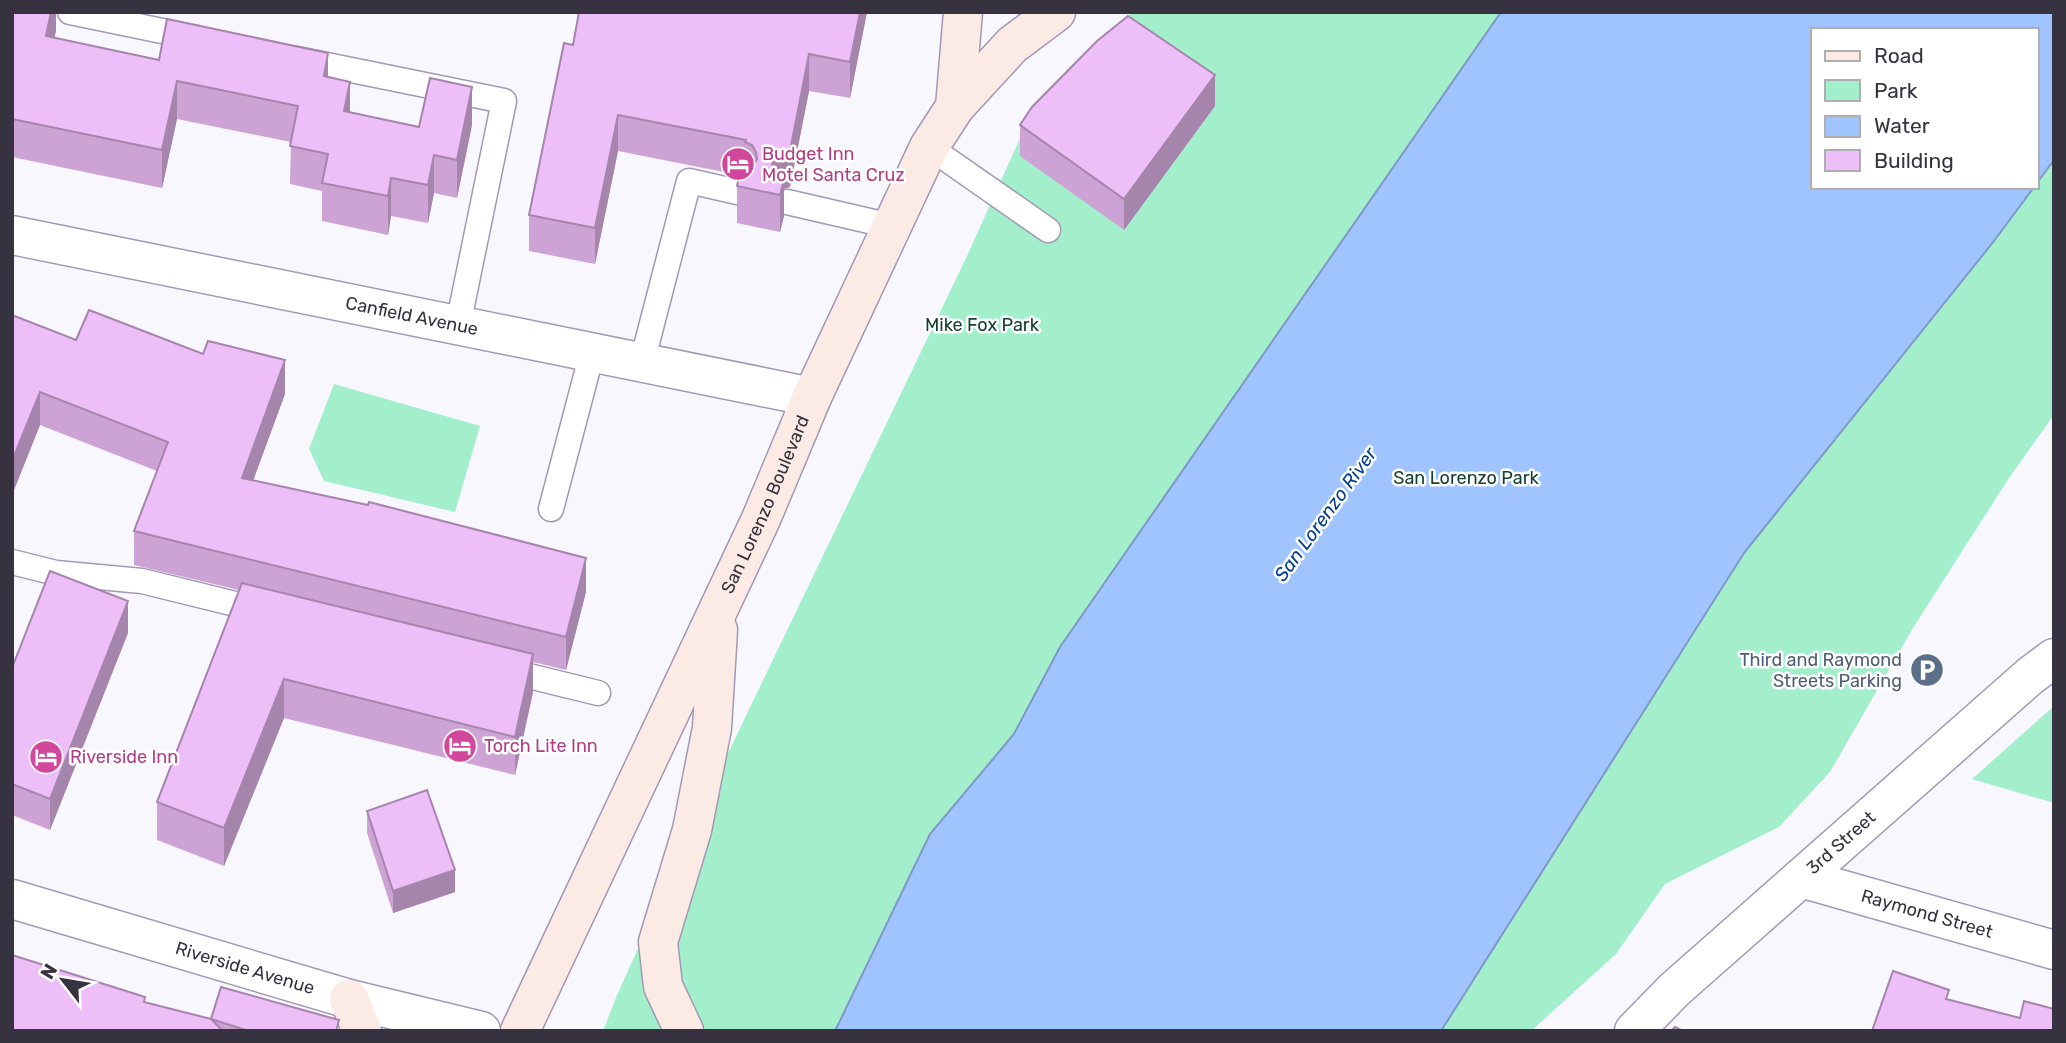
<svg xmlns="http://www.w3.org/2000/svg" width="2066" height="1043" font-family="Rubik,sans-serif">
	<rect width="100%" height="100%" fill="#f9f7fe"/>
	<!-- green -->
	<g fill="#a3efcb" fill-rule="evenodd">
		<path d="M1133 12H2054V415L2009 478 1913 628 1830 772 1779 827 1665 884 1616 954 1531 1031H603L617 995 706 799 967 256 1021 136 1092 46ZM1812 30H2036V187H1812Z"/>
		<polygon points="334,384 480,426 455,512 324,481 309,449"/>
		<polygon points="2054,706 2054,803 1972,779"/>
	</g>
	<!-- water -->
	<polygon fill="#9fc4ff" stroke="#8098c5" stroke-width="2" points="1501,12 2054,12 2054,160 2036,184 2036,30 1812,30 1812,187 2034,187 1994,241 1744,553 1441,1031 835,1031 930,834 1014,734 1060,647"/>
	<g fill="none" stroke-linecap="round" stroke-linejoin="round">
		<!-- service casing -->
		<g stroke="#a299b7" stroke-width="27">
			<g id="service">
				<polyline points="70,12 196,38"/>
				<polyline points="297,59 504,101 458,325"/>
				<polyline points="929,147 1048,230"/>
				<polyline points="787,202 891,226"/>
				<polyline points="642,362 689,181 742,193"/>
				<polyline points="551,509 592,353"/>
				<polyline points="12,562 56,573 142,581 264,611"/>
				<polyline points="500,669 598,693"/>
			</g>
		</g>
		<!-- minor casing -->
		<g stroke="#a299b7" stroke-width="41">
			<g id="minor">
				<path id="s1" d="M12 235 812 397"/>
				<path id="s2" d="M1801 878 2054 950"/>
			</g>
		</g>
		<!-- tertiary casing -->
		<g stroke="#a299b7" stroke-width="41">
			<g id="tertiary">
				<path id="s3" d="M12 899 349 999 481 1031"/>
				<path id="s4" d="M1634 1031 1674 990 2030 676 2054 658"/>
			</g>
		</g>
		<!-- secondary casing -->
		<g stroke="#a299b7" stroke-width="41">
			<g id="secondary">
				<polyline points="955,107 963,12"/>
				<polyline points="349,999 362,1031"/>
				<path id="s5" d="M520 1031 761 519 812 397 929 147 955 107 1012 45 1056 12"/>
				<polyline points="684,1031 663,986 658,942 692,830 712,728 718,630"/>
			</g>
		</g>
		<!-- service -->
		<use href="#service" stroke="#fff" stroke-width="24"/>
		<!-- minor -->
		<use href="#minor" stroke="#fff" stroke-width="38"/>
		<!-- tertiary -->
		<use href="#tertiary" stroke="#fff" stroke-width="38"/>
		<!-- secondary -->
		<use href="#secondary" stroke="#fcebe4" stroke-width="38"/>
	</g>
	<!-- wall -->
	<g fill="#cca3d4">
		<polygon points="12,12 56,12 56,31 54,37 159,60 328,77 350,112 419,127 472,125 457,198 434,193 428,223 391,216 388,235 322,221 322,191 290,184 291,142 177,119 162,188 12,157"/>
		<polygon points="579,12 867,12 850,98 809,91 790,187 784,189 784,216 780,232 737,223 737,186 739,175 618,151 595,264 529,251 529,215 573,45"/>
		<polygon points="1215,106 1124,230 1020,156 1020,125"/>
		<polygon points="12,315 76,340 285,394 253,480 586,592 566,670 533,662 533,692 515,775 284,718 224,866 157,840 157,802 239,590 134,565 134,531 157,471 40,425 12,495"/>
		<polygon points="128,633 50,830 12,815 12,668"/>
		<polygon points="367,811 455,892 393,913 367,833"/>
		<polygon points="145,1002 211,1019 339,1031 12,1031"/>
	</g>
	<!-- shaded-wall -->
	<g fill="#a685ad">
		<polygon points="51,12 56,12 56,31 46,74 46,36"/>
		<polygon points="860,12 867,12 850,98 850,62"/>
		<polygon points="328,53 328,91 324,76"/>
		<polygon points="809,54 809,91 790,187 784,189 784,216 780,232 780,195 772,163"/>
		<polygon points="1215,75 1215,106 1124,230 1124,199"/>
		<polygon points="177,81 177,119 162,188 162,150"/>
		<polygon points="350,82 350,120 344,111"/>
		<polygon points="472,87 472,125 457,198 457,160"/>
		<polygon points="618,115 618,151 595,264 595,228"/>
		<polygon points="434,155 434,193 428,223 428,185"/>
		<polygon points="391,178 391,216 388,235 388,196"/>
		<polygon points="285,360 285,394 242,511 242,478"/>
		<polygon points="40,392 40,425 12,495 12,461"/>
		<polygon points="586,558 586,592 566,670 566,637"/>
		<polygon points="128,601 128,633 50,830 50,799"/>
		<polygon points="533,654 533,692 515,775 515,737"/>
		<polygon points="284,679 284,718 224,866 224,828"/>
		<polygon points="455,870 455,892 393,913 393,891"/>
	</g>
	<!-- building -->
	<g fill="#edbef7" stroke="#a685ad" stroke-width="2">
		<polygon points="12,12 51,12 46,36 159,60 167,19 328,53 324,76 350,82 344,111 419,127 430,78 472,87 457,160 434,155 428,185 391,178 388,196 322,183 328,154 290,146 298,106 177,81 162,150 12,119"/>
		<polygon points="579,12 860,12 850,62 809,54 790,151 777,155 772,163 776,176 784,180 780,195 737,186 740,171 752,167 757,159 756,152 752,145 745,142 746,140 618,115 595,228 529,215 564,43 573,45"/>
		<polygon points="1128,16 1215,75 1124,199 1020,125 1032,107 1097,41"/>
		<polygon points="89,310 203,354 208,341 285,360 242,478 368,505 369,502 586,558 566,637 134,531 168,442 40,392 12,461 12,315 76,340"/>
		<polygon points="50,571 128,601 50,799 12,784 12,668"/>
		<polygon points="242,583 533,654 515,737 284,679 224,828 157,802"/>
		<polygon points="427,790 455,870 393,891 367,811"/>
		<polygon points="12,955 145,997 144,1002 211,1019 223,1031 12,1031"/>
		<polygon points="1893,971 1949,990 1946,999 2020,1018 2024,1001 2054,1009 2054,1031 1872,1031"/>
		<polygon points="221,987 339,1020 336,1031 249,1031 211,1019"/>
		<polygon points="1675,1027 1683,1031 1671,1031"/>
	</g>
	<!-- icons -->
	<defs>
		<g id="hotel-disc" transform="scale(1.75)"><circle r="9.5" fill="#d1479c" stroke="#fff"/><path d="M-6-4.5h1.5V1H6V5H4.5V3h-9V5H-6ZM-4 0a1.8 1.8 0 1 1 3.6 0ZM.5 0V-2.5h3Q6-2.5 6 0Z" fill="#fff"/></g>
		<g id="parking-disc" transform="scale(1.75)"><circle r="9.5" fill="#5c6f8a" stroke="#fff"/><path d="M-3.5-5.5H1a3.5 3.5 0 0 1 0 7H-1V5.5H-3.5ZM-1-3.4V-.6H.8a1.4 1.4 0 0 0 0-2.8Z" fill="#fff"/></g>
	</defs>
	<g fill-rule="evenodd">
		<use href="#hotel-disc" x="738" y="164"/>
		<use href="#parking-disc" x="1927" y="670"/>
		<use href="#hotel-disc" x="460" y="746"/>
		<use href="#hotel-disc" x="46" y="757"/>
	</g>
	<g text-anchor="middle" stroke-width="5" stroke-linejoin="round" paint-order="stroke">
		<!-- hotel labels -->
		<g font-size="18" fill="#b23c85" stroke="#fff" text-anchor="start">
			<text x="762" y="160">Budget Inn<tspan x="762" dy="21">Motel Santa Cruz</tspan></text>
			<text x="484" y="752">Torch Lite Inn</text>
			<text x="70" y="763">Riverside Inn</text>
		</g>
		<!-- street labels -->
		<g font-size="18" fill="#36323f" stroke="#fff">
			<text dy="6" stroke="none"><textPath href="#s1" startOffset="408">Canfield Avenue</textPath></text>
			<text dy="6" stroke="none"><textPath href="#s5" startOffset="581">San Lorenzo Boulevard</textPath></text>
			<text dy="6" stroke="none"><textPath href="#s4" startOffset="280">3rd Street</textPath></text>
			<text dy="6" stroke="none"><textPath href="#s2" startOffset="131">Raymond Street</textPath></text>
			<text dy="6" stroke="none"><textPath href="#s3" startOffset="243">Riverside Avenue</textPath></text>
		</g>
		<!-- park labels -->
		<g font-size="18" fill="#15412f" stroke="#fff">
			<text x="982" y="331">Mike Fox Park</text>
			<text x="1466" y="484">San Lorenzo Park</text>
		</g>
		<!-- service labels -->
		<g font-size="18" fill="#4e5e75" stroke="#fff" text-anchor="end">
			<text x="1902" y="666">Third and Raymond<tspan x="1902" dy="21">Streets Parking</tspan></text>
		</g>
		<!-- water labels -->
		<g font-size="19" font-style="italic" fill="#033d8e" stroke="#fff">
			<text transform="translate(1325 514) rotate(-54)" y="7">San Lorenzo River</text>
		</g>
	</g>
	<!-- border -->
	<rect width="2066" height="1043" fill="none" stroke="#36323f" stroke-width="28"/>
	<!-- legend -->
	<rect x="1811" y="28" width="228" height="161" fill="#ffffff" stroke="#afadb2" stroke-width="2"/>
	<rect x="1825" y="51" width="35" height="10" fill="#fcebe4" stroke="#afadb2" stroke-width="2"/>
	<text x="1874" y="63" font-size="21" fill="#36323f">Road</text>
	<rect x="1825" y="80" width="35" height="21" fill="#a3efcb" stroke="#afadb2" stroke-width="2"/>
	<text x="1874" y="98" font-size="21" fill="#36323f">Park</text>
	<rect x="1825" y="116" width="35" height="21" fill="#9fc4ff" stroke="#afadb2" stroke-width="2"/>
	<text x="1874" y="133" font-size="21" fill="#36323f">Water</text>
	<rect x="1825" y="150" width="35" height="21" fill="#edbef7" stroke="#afadb2" stroke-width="2"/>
	<text x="1874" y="168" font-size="21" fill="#36323f">Building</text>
	<!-- north arrow -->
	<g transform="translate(63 980) rotate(301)" stroke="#ffffff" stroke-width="5" paint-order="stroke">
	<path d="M0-5L12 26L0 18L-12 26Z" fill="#36323f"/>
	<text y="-10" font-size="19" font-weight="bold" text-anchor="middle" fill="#36323f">N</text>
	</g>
</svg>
